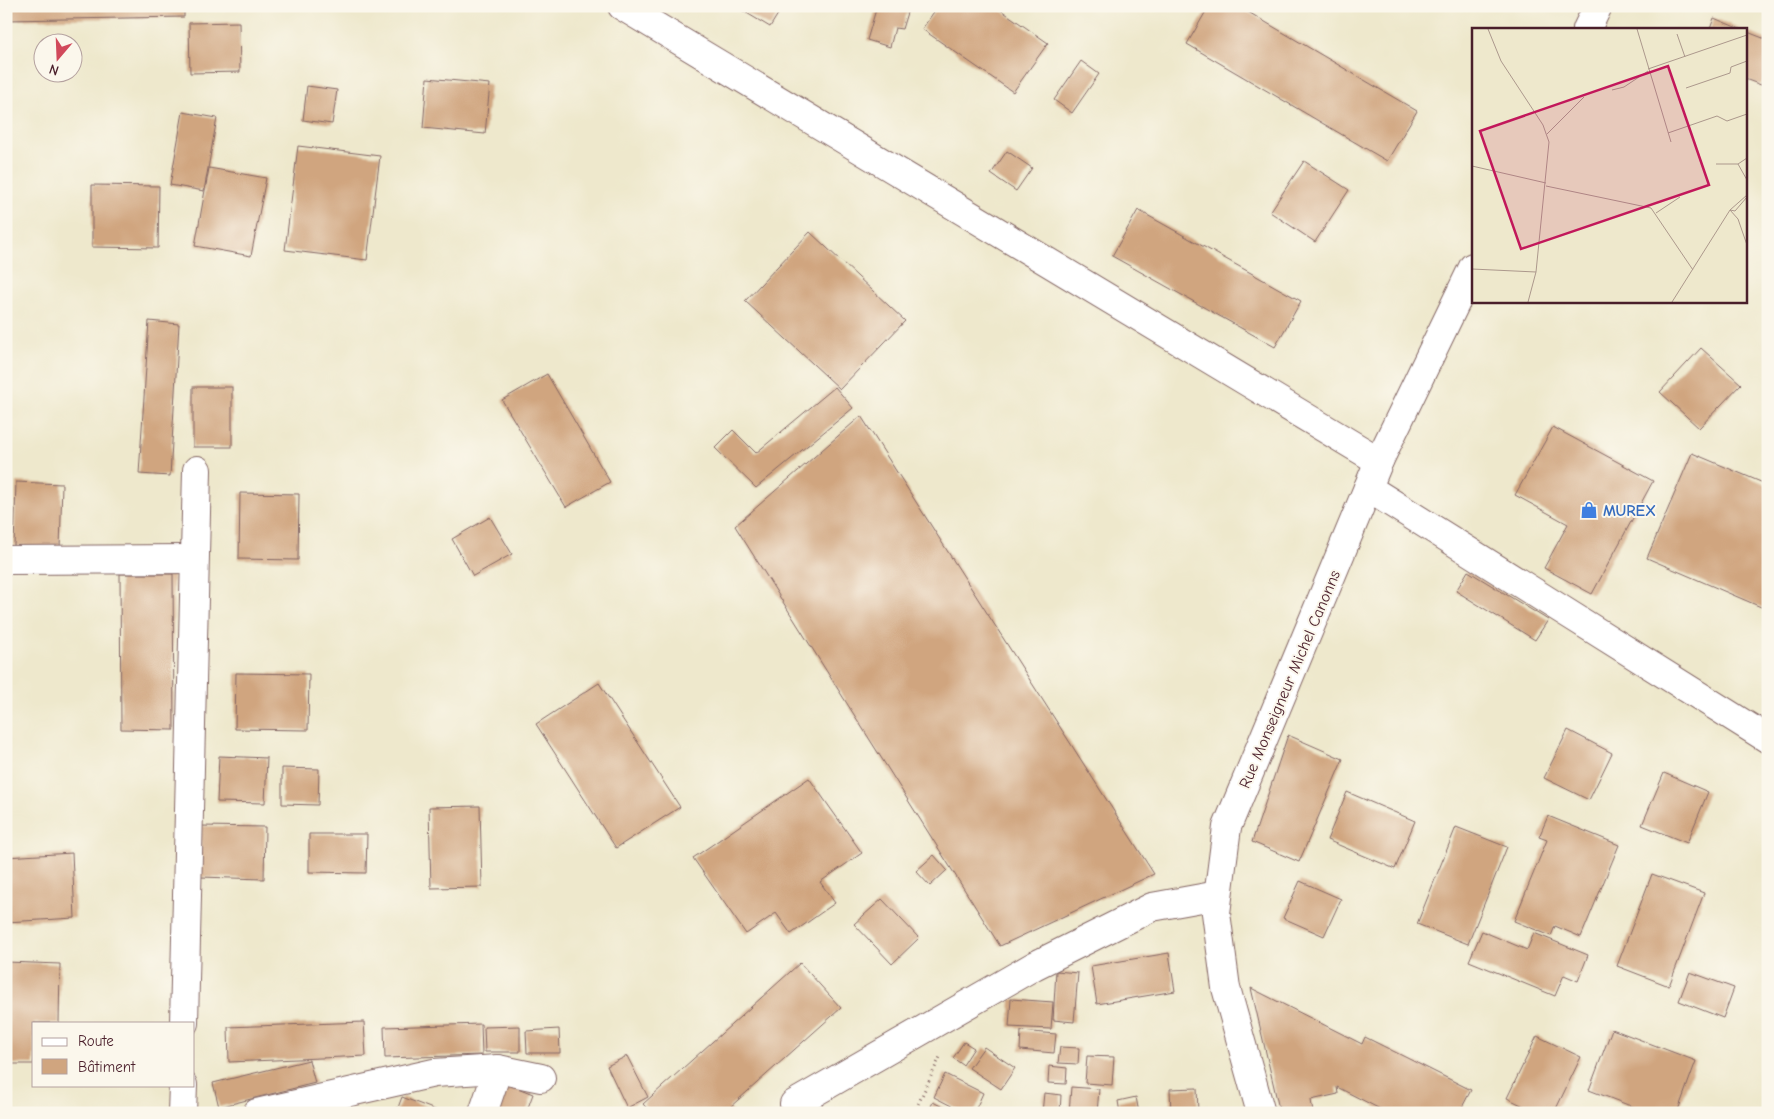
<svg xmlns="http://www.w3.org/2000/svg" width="1774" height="1119" font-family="'Comic Neue',sans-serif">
	<rect width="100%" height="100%" fill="#fbf7ec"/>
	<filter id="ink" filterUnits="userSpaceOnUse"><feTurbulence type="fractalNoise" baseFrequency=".02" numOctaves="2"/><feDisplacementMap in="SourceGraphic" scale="10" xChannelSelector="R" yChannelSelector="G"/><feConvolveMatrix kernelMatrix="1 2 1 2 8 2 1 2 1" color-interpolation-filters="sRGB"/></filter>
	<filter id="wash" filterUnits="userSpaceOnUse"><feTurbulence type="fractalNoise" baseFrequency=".0096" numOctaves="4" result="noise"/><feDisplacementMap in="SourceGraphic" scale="20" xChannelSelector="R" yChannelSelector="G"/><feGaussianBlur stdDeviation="1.12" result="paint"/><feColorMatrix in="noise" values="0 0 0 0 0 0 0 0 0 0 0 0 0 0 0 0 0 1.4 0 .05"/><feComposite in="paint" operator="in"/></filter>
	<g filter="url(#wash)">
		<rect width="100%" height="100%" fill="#eee8cc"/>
		<g id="blocks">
			<!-- building -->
			<g fill="#d0a57f">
				<polygon points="6,6 184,6 184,17 6,20"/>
				<polygon points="735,6 783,6 770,27"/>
				<polygon points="877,6 909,6 902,29 895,28 890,47 867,40"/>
				<polygon points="938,6 995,6 1048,43 1013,92 922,29"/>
				<polygon points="1209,6 1238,6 1417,111 1387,161 1187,44"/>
				<polygon points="1714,18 1740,29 1710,29"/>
				<polygon points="239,22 240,72 190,73 189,23"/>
				<polygon points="1745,31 1768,40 1768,69 1761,85 1745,79"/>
				<polygon points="1081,61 1099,74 1072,113 1054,100"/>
				<polygon points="427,78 490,84 485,134 423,128"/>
				<polygon points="307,86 337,90 332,124 303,120"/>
				<polygon points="183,112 217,118 204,191 170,185"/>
				<polygon points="298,146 380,156 367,260 285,250"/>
				<polygon points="1007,151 1032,168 1016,191 991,174"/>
				<polygon points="1304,161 1349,190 1315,242 1270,212"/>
				<polygon points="209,168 266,178 251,256 195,246"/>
				<polygon points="92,185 159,186 158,248 92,247"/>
				<polygon points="1138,210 1301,301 1275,347 1112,256"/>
				<polygon points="810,232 905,321 840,389 745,301"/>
				<polygon points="149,321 179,324 170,476 139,474"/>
				<polygon points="1701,348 1741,384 1699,428 1660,392"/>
				<polygon points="547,374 610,482 566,507 502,400"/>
				<rect x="193" y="387" width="39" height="60"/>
				<polygon points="835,387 853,408 756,488 715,448 733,430 756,453"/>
				<polygon points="861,416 1154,874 1000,946 735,526"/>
				<polygon points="1553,427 1653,481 1592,594 1544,568 1568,524 1515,495"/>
				<polygon points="1692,453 1768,485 1768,610 1647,558"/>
				<polygon points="16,482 62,484 60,548 14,546"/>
				<polygon points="240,493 299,494 298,560 239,559"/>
				<polygon points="490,517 512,554 473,576 452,539"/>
				<polygon points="1468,571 1548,620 1535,640 1456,591"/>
				<polygon points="120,574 173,574 174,730 121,729"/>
				<polygon points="236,673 309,674 308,730 235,729"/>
				<polygon points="599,683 680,807 616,848 536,724"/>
				<polygon points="1568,730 1612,753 1589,800 1544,778"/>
				<polygon points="1288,735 1343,759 1299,862 1252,842"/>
				<polygon points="219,756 267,758 265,803 217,802"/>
				<polygon points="282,768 319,769 318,805 282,804"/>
				<polygon points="1664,773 1708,792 1687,843 1642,825"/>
				<polygon points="809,778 862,853 820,882 835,903 791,934 776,913 746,934 693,858"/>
				<polygon points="1347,792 1415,821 1395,869 1327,840"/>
				<polygon points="480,806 482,887 431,888 429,807"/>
				<polygon points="1548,816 1619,845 1581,937 1555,926 1551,936 1514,921 1547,840 1539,837"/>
				<polygon points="201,826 265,827 264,879 200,877"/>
				<polygon points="1456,827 1507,847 1468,944 1417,924"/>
				<polygon points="309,834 367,834 366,873 309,872"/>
				<polygon points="72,853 75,918 6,922 6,857"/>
				<polygon points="934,855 947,870 930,886 916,871"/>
				<polygon points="1652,874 1704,893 1669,986 1617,966"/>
				<polygon points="1300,881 1341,899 1324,936 1283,918"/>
				<polygon points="882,899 919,938 892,964 854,924"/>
				<polygon points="1482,931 1527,950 1534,933 1588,955 1578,981 1564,975 1555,996 1469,961"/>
				<polygon points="1169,953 1175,991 1097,1004 1091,966"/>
				<polygon points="6,962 60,964 59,1023 34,1023 34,1064 6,1064"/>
				<polygon points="800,963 841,1008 729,1108 734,1113 651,1113 643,1104"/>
				<polygon points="1056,971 1078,973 1074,1022 1053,1020"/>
				<polygon points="1690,972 1734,988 1723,1018 1679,1001"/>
				<polygon points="1251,988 1362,1044 1365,1037 1471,1090 1459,1113 1388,1113 1337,1087 1338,1094 1311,1100 1313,1113 1280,1113"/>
				<polygon points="1011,999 1053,1002 1051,1029 1009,1027"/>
				<polygon points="364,1022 366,1056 229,1062 228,1027"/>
				<polygon points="481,1024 482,1055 385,1058 384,1027"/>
				<polygon points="520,1026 520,1052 485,1052 484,1027"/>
				<polygon points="559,1029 560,1053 527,1053 526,1031"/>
				<polygon points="1612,1029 1696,1061 1677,1113 1649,1113 1589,1090"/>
				<polygon points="1021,1031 1056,1034 1054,1053 1020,1050"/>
				<polygon points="1537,1036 1581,1057 1554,1113 1538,1113 1507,1098"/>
				<polygon points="964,1042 974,1048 963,1065 953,1058"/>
				<polygon points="984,1047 1015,1068 1001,1089 969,1068"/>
				<polygon points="1060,1047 1079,1048 1078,1064 1058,1063"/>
				<polygon points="627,1056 648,1097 627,1108 607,1066"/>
				<polygon points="1087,1056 1114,1057 1112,1085 1085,1083"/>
				<polygon points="309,1060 315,1083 219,1107 213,1083"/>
				<polygon points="1049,1066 1067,1068 1066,1084 1048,1083"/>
				<polygon points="945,1074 983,1093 974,1113 965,1113 934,1097"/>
				<polygon points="505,1083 533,1094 526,1113 494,1113"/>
				<polygon points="1071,1087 1099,1089 1097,1113 1069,1113"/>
				<polygon points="1197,1088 1198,1112 1171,1113 1170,1089"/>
				<polygon points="1044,1093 1061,1095 1060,1113 1042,1113"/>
				<polygon points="402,1097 443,1113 396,1113"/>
				<polygon points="1136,1097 1139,1113 1120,1113 1118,1101"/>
				<polygon points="933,1102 954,1113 928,1113"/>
			</g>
		</g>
	</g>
	<g filter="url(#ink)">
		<use href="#blocks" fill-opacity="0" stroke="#836563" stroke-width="1"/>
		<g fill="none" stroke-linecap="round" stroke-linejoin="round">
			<!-- minor casing -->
			<g stroke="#836563" stroke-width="30">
				<g id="minor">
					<polyline points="622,6 1379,461"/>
					<polyline points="1587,29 1598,6"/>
					<polyline points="1368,488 1768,739"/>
					<polyline points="6,560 194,559"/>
					<polyline points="184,1023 197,470"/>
					<polyline points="794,1104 1034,966 1152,907 1218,895"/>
					<polyline points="182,1113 183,1085"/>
					<polyline points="257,1113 434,1073 498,1069 541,1078"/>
					<polyline points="483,1113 498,1069"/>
					<polyline points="1261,1113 1226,988 1216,913 1227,827 1379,461 1473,267"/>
				</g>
			</g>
			<!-- path -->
			<polyline stroke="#836563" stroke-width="3" stroke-dasharray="1 4" stroke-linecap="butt" points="914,1113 940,1057"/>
			<!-- minor -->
			<use href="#minor" stroke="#fff" stroke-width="28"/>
		</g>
	</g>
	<!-- icons -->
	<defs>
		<g id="shop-bare" transform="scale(1.35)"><path d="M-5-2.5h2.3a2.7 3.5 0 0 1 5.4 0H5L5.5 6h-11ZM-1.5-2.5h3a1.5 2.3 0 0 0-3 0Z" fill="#3f7fe0" stroke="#fbf7ec" stroke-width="2.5" paint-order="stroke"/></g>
	</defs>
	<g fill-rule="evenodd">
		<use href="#shop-bare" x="1589" y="510"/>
	</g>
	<g text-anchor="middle" stroke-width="4" stroke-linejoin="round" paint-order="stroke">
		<!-- shop labels -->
		<g font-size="16" font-weight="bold" fill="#366cbe" stroke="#fbf7ec" text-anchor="start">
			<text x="1603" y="516">MUREX</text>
		</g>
		<!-- street labels -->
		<g font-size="16" fill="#4a1f2b" stroke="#fbf7ec">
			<text transform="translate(1289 679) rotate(-67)" y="6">Rue Monseigneur Michel Canonns</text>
		</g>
	</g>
	<!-- overview -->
	<g transform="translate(1472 28)">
		<rect width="275" height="275" fill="#eee8cc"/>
		<path fill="none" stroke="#ac988c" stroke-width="1" d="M16 1 29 33 71 97 77 114 64 244 56 274M165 1 199 114M205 6 213 29M176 41 275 7M214 60 258 45 259 39 275 33M140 62 152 59 176 43M196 105 245 88 255 93 275 86M75 106 112 69M244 136H266L275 130M266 136 275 152M0 138 74 155M74 158 179 180 221 242M258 182 266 191 275 217M258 182 263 183 275 169M184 185 208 169M0 241 64 244M200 274 258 182 275 167"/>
		<path fill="#c2185b" fill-opacity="0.15" stroke="#c2185b" stroke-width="2.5" d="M196 38 237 157 49 221 8 103Z"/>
		<rect width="275" height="275" fill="none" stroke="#4a1f2b" stroke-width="2.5"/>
	</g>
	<!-- margin -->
	<rect width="1774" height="1119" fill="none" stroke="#fbf7ec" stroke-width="25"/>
	<!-- legend -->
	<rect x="32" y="1022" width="162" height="65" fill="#fbf7ec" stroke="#b4a19f"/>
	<rect x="42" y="1038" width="25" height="8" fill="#ffffff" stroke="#b4a19f"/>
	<text x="78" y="1046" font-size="15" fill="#4a1f2b">Route</text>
	<rect x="42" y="1059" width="25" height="15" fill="#d0a57f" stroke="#b4a19f"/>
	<text x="78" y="1072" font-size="15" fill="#4a1f2b">Bâtiment</text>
	<!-- north arrow -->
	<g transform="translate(58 58) rotate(199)"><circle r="24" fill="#fbf7ec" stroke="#b4a19f"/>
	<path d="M0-4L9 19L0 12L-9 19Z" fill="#d1495b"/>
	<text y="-8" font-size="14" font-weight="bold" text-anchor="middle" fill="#4a1f2b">N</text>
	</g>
</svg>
